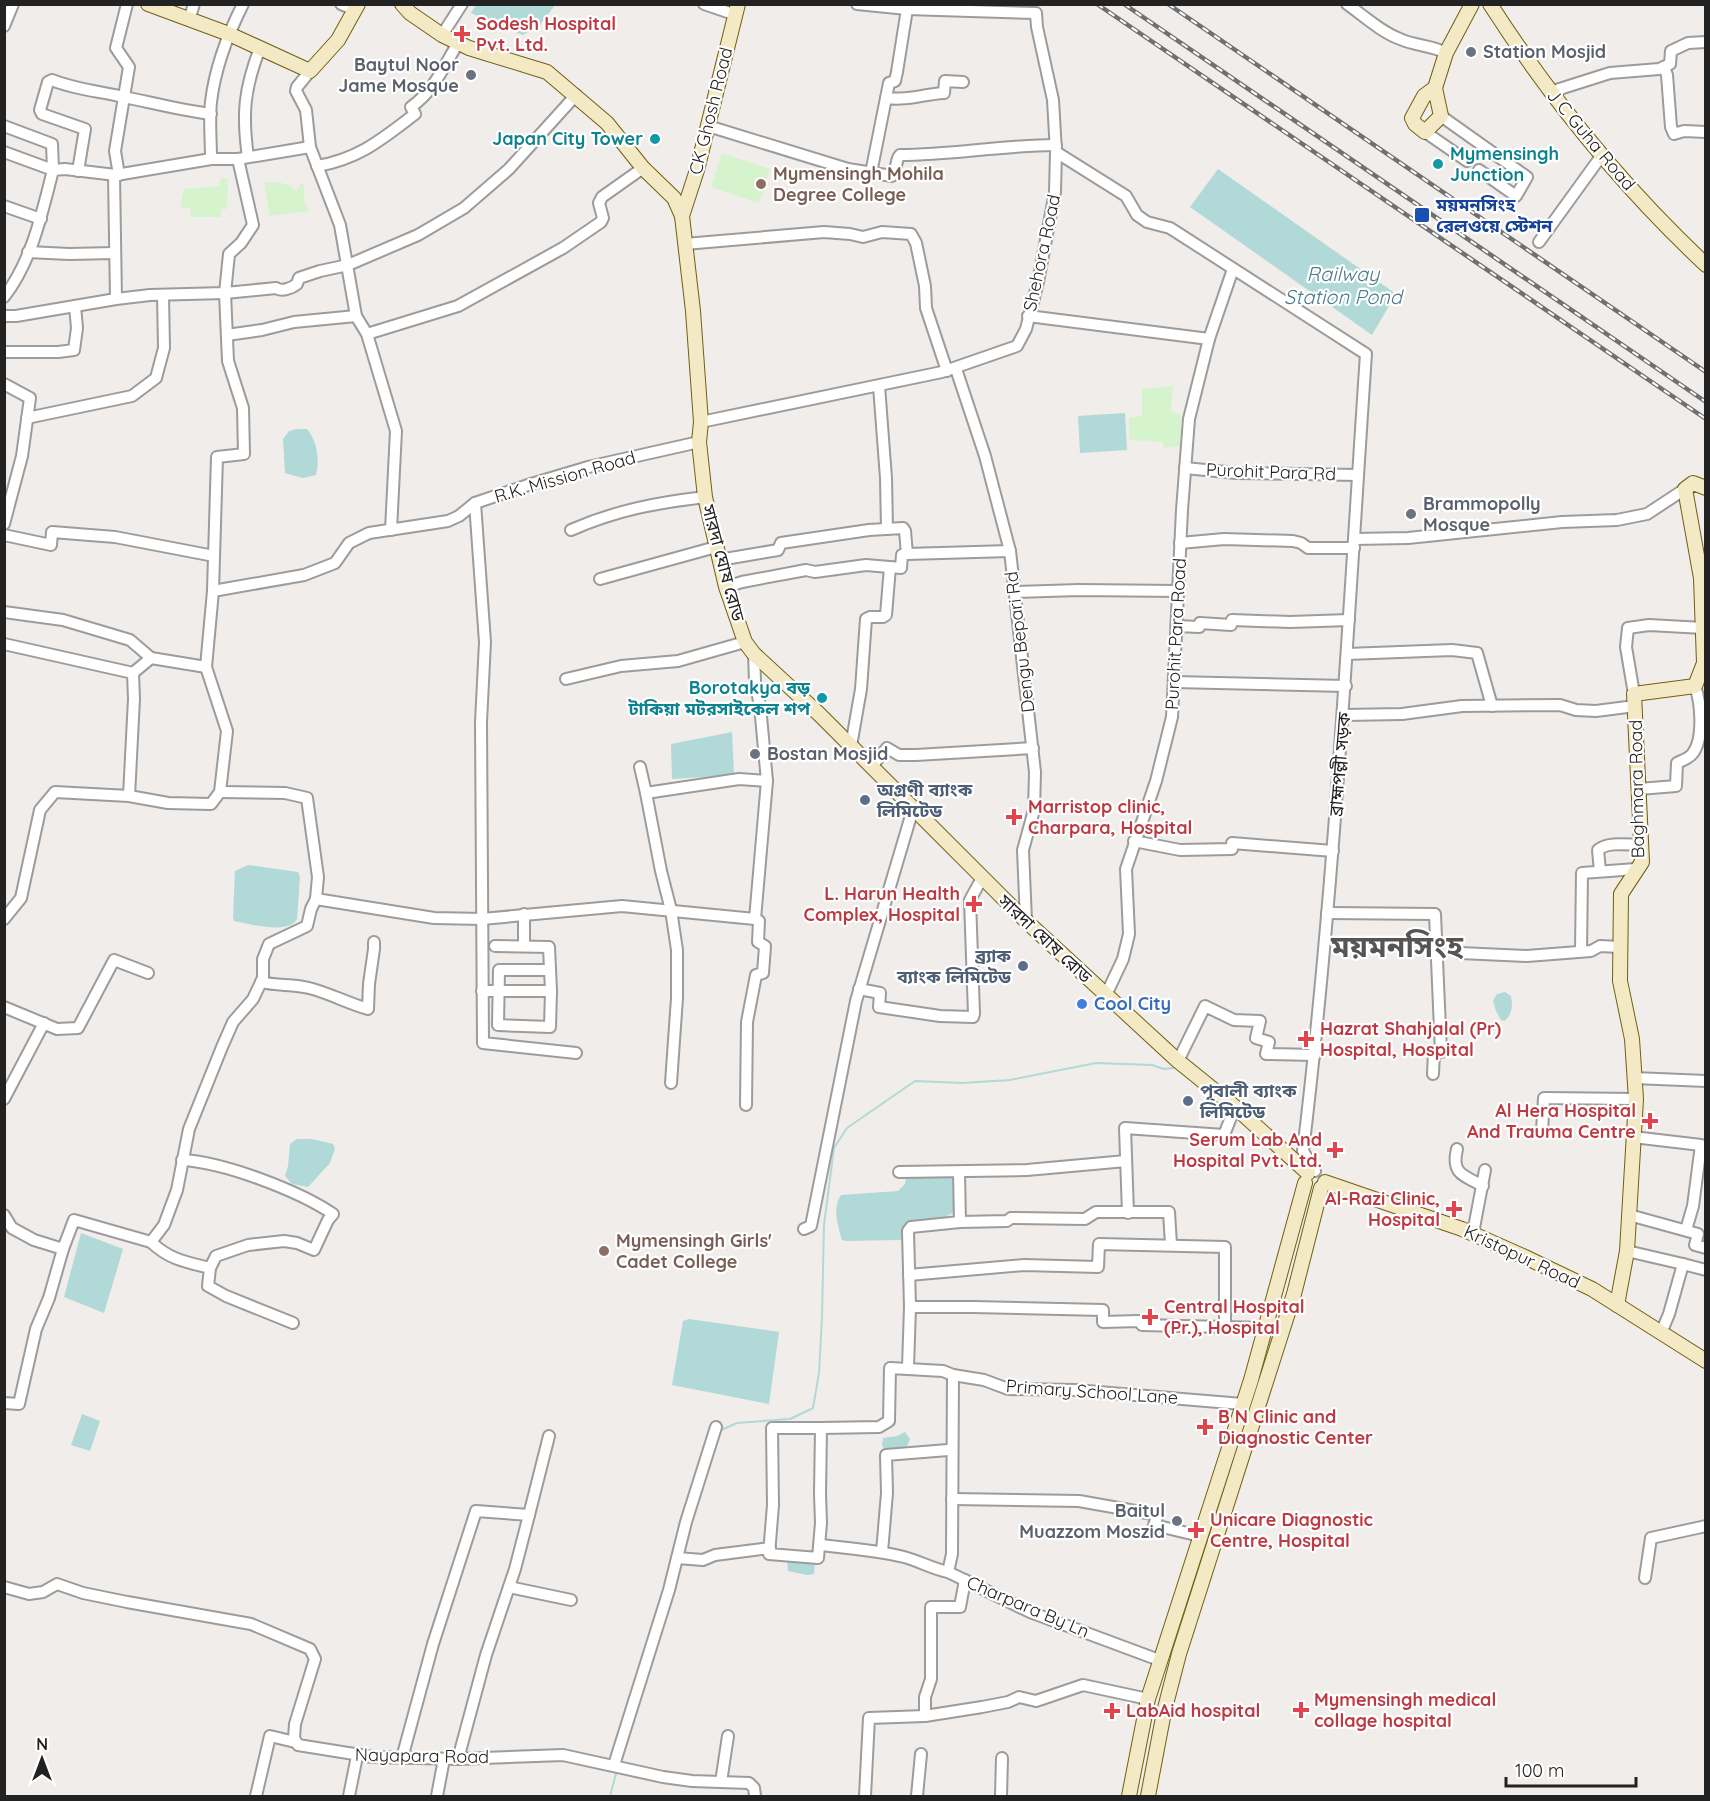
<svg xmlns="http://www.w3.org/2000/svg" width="1710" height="1801" font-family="Quicksand,'Noto Sans Bengali',sans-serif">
	<rect width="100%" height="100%" fill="#f1edea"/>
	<!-- park -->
	<g fill="#d5f4cd">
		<polygon points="722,153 770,169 759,203 711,187"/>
		<polygon points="221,178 228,179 227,209 221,209 221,217 191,217 190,208 180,207 184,189 219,186"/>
		<polygon points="279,182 292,187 296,192 300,184 303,184 305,193 303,199 309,211 270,216 264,183"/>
		<polygon points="1173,386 1171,412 1182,415 1180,446 1164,448 1163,442 1129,440 1129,418 1142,416 1142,389"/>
	</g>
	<!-- water -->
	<g fill="#b0d9d7">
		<polygon points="476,5 476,4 555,5 540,25 523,35 471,13"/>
		<polygon points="1218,169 1396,294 1372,335 1190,207"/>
		<polygon points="1125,413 1127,450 1080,453 1078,416"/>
		<path d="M297 429H307C317 441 320 460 316 475L303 478 285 473 283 439 289 431Z"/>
		<polygon points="732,732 734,775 672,779 671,744"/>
		<path d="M248 865 298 872 300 877 297 919C288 935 250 924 234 921L233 917 235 871Z"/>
		<path d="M1505 992 1511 996C1513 1005 1512 1016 1504 1021L1501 1020 1496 1011 1493 1001 1497 994Z"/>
		<polygon points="297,1139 312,1139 333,1144 335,1149 330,1163 308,1187 292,1184 285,1176 288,1166 290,1144"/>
		<path d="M906 1175H950L955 1177V1212L936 1221 910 1225 904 1239 901 1240 847 1241 842 1240C838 1225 832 1209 841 1195L898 1191 905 1184Z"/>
		<polygon points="81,1233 123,1249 104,1313 64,1297"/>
		<polygon points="689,1319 779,1332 769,1404 672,1385 683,1321"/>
		<polygon points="82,1414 100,1421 90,1451 71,1445"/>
		<polygon points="905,1432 910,1439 906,1449 885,1451 882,1445 883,1438 897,1436"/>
		<polygon points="787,1560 815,1562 814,1574 807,1575 788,1571"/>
	</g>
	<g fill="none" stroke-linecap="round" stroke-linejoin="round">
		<!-- stream -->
		<g stroke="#b0d9d7" stroke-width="2">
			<polyline points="719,1431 737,1423 790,1419 813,1408 819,1373 822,1317 824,1225 834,1148 847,1128 915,1081 962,1083 1010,1080 1096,1063 1152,1065 1164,1069 1174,1068"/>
			<polyline points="610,1796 617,1770"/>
		</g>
		<!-- street casing -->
		<g stroke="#9c9c9c" stroke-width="14">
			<g id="street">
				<polyline points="341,4 355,10"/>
				<polyline points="704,4 736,15"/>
				<path d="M1347 4C1364 16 1381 32 1400 39 1415 46 1432 45 1446 53"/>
				<polyline points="189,20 194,4"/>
				<polyline points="4,26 13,4"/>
				<polyline points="442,35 462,4"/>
				<polyline points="1664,67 1667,75 1671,127 1674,134 1684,131 1706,132"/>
				<polyline points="310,71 297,87 296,91 306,110 310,147 340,225 356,316 367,334 396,431 391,530"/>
				<polyline points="1550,92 1610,73 1659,69 1670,64 1671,51 1688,43 1706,42"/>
				<polyline points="886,98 889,83 895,81 897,72 907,9"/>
				<polyline points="1441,116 1527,177 1516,196 1479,170"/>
				<polyline points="4,126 52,144 53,170 4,152"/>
				<path d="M708 126 848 169 892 176C898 168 895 160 900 155 952 155 1004 145 1056 145"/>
				<polyline points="1425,132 1467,161"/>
				<path d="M1056 152 1126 196 1137 215 1147 222 1170 228 1366 354C1348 620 1335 886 1303 1151L1315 1171"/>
				<path d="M248 157C242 115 244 89 260 48"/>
				<path d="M211 159C211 140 209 120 211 102 215 67 227 36 243 4"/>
				<path d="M317 166C359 159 382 139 415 114L411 107C434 91 444 66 458 43"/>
				<path d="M78 171 85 129 42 114 40 110 48 82 52 80C74 89 96 91 119 96 150 102 179 110 211 114"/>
				<path d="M871 173 886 98C907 101 924 94 944 93L945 81 963 82"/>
				<polyline points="114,175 116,299"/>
				<polyline points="119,175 115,151 129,67 116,48 127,4"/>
				<polyline points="4,206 41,219"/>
				<polyline points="1539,242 1602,155"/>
				<polyline points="685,244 824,232 850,234 863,237 882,232 911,234 916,243 925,286 926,308 947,371"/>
				<polyline points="28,252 69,254 115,253"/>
				<path d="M4 297C32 261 42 213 53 170L65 169 116 175 211 159H238L310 147"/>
				<path d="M4 316H16L116 299 150 295 225 293 276 288C282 292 292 288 297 284L299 278 320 271 348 265 418 235 464 208 509 169 576 95"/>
				<polyline points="1028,316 1209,339"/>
				<polyline points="367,334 458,306 563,248 601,222 603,218 599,203 602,197 643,168"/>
				<polyline points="227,335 262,330 294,322 356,316"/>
				<polyline points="4,352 58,352 74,350 77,328 75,306"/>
				<polyline points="956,369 985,456 1010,551 1035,772 1034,810 1023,850 1026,921"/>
				<polyline points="4,384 30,398 22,456 4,524"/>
				<polyline points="879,386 886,478 887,529"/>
				<polyline points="27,418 132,396 156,378 164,348 163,295"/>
				<polyline points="701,422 942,372 1017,346 1026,329 1038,282 1055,192 1056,152 1053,100 1037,27 1036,13 907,9 857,4"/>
				<polyline points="1185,468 1236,473 1358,475"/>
				<polyline points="475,503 485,642 481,722 483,1043 576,1053"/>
				<path d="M571 530C617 510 655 503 705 497"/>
				<polyline points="4,535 51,545 52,532 115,537 214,556"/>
				<polyline points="1354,539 1408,538 1562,522 1617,520 1647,514 1685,489"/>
				<polyline points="1180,543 1224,539 1293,541 1301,543 1308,548 1354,548"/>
				<polyline points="719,560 778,550 781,543 869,530 903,528 905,531 907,554 1010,551"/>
				<polyline points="600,579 716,547"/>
				<polyline points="726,587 742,582 806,570 815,572 866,565 901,568 902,555 907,554"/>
				<polyline points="213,591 217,457 244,454 243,408 228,361 225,293 229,254 241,243 253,225 238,159"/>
				<polyline points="1015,592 1079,590 1178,591"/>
				<polyline points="4,612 63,620 130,640 151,658"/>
				<polyline points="1177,626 1199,627 1200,623 1231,625 1232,620 1290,622 1349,620"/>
				<polyline points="4,644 133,673 134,699 129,796"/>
				<polyline points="1347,654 1452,650 1477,653 1492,706"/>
				<polyline points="133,673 151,658 206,667"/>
				<polyline points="566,679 621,666 678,661 745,642"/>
				<polyline points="1174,682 1346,686"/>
				<polyline points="1634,694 1626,647 1628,628 1649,625 1703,628"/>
				<polyline points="1344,715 1402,714 1462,706 1560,705 1576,710 1596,711 1635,706"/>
				<polyline points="851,746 861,689 866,619 870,617 883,617 886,615 890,567"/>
				<polyline points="640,767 646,793 739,779 767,781"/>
				<polyline points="871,767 887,748 899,755 916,755 1033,748"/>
				<path d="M1639 789 1676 786 1677 763C1683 760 1690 758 1693 753 1704 738 1701 703 1695 686"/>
				<polyline points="220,792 285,793 307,798 318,877 316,899 434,918 482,919 622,906 755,919 767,781 760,706 755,681 754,654"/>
				<polyline points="646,793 661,871 671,910 677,950 677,998 671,1083"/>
				<polyline points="1134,841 1180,850 1232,849 1232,843 1333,851"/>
				<path d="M1600 871 1598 850C1608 841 1629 845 1642 845"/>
				<polyline points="1327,913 1435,914 1441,1052 1434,1052 1433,1074"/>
				<polyline points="524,914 524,946"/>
				<polyline points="4,919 21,898 40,810 55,792 129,796 168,803 211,804 220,792 227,731 206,667 213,591 304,575 335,563 349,543 369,533 448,521 459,516 475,503 531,484 588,467 699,442"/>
				<polyline points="1581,951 1582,873 1636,869"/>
				<polyline points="1460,953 1527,956 1591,951 1600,946 1620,947"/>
				<polyline points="550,970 499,970 498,1025 550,1027 551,991"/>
				<path d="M261 982C277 986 293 984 309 988 329 993 347 1003 368 1009L369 984 374 949V942"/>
				<polyline points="859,989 880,993 879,1007 940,1016 973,1017 974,1014 970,900 982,878"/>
				<polyline points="482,991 551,991 549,947 495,946"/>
				<polyline points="1106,995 1123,959 1129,934 1126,869 1156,781 1172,717 1182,510 1189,419 1209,339 1233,269"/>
				<polyline points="4,1007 57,1029 78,1028 114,960 148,973"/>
				<polyline points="1178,1061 1205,1006 1234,1020 1260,1021 1256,1038 1269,1042 1266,1054 1315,1055"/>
				<polyline points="1634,1078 1706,1081"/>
				<polyline points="4,1099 44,1023"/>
				<polyline points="746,1105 747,1022 756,975 763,973 765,946 758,942 759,921 755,919"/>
				<polyline points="1542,1131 1544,1098 1636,1099"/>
				<polyline points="1633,1137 1701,1145 1693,1206 1686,1230"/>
				<path d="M1457 1149C1451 1174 1463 1175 1483 1186"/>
				<path d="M182 1160C224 1162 299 1191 333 1214L328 1220 314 1250 297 1243 284 1241 248 1245 216 1256 210 1268"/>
				<polyline points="899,1172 1027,1170 1126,1161"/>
				<polyline points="959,1172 960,1222"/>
				<polyline points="1128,1213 1125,1128 1224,1135 1235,1107"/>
				<polyline points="4,1215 12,1228 34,1240 63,1249"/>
				<polyline points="1629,1215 1698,1234 1695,1245 1706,1248"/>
				<polyline points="804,1229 811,1226 856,1001 913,809"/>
				<polyline points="1473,1233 1485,1170"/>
				<path d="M151 1242C170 1260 186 1262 210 1268L208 1286 226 1296 293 1323"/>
				<polyline points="1627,1251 1683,1264 1669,1314 1661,1333"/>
				<polyline points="1683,1264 1706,1270"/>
				<polyline points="909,1275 1024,1265 1098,1267 1099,1244 1225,1247 1225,1327"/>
				<polyline points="910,1307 973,1307 1103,1310 1103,1322 1139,1321 1142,1325 1265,1328"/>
				<polyline points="908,1367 910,1307 908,1231 911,1227 960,1222 1007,1221 1011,1218 1085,1219 1096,1212 1169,1212 1171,1245"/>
				<polyline points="953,1375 952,1554 948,1572 1030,1612 1159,1660"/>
				<polyline points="4,1403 19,1404 36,1329 49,1298 63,1249 74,1220 151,1242 164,1225 177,1190 189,1129 222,1047 233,1022 253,999 263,978 263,959 269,944 307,926 311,909 316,899"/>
				<polyline points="821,1428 772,1428 773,1505 769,1554 818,1558 821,1523 820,1494 821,1428 879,1427 889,1421 890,1368 943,1371 953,1375 984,1380 1008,1389 1075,1390 1242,1404"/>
				<polyline points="952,1499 1079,1501 1158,1515 1154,1525 1200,1536"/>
				<path d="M820 1545C848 1548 876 1550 904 1557 919 1561 933 1569 948 1572"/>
				<polyline points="882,1552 887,1493 886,1455 948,1450"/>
				<polyline points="677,1558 703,1560 715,1555 770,1548"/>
				<polyline points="1645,1578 1651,1538 1706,1526"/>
				<polyline points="4,1587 29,1594 43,1592 57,1584 83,1593 127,1602 251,1624 310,1649 315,1659 295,1724 294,1738 298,1745 373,1757 458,1759 563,1755 663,1777 692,1781 749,1783 754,1788 755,1796"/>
				<polyline points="509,1587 571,1600"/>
				<polyline points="925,1716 982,1707 1008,1702 1019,1697 1036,1701 1083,1685 1148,1699"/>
				<polyline points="402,1758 433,1644 476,1511 529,1515 549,1436"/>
				<polyline points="458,1759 486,1655 515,1569 529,1515"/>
				<polyline points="614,1765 669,1590 686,1522 716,1427"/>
				<polyline points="721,1782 728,1736"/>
				<polyline points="256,1796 270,1736 295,1742"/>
				<polyline points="349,1796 357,1756"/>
				<polyline points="437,1796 444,1759"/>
				<polyline points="865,1796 869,1718 925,1716 925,1697 931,1679 931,1607 960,1607 965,1580"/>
				<polyline points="917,1796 921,1754"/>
				<polyline points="1001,1796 1002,1758"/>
			</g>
		</g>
		<!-- secondary casing -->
		<g stroke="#705f12" stroke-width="16">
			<g id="secondary">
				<polyline points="148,4 229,34 310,71 338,40 358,4"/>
				<polyline points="402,4 410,13 442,35 469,48 547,72 607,123 643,168 674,198 682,216 693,311 701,422 699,442 705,497 726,587 745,642 754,654 819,714 1026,921 1178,1061 1235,1107 1308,1173"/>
				<path d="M1490 4C1551 99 1623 187 1706 265"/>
				<polyline points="1435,88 1424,96 1412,118 1415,124 1425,132 1441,116 1435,88 1446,53 1472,4"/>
				<polyline points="682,216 697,170 738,4"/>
				<polyline points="1325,1182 1462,1229 1525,1257 1592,1289 1706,1361"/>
				<polyline points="1617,1305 1627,1251 1636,1099 1632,1039 1620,981 1621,894 1642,862 1634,694 1695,686 1704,663 1701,578 1685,489 1693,483 1706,488"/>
				<polyline points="1129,1796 1148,1699 1251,1380 1305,1183"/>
				<polyline points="1148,1796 1164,1712 1179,1654 1294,1294 1321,1188"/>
			</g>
		</g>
		<!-- street -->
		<use href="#street" stroke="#fff" stroke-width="10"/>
		<!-- secondary -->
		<use href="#secondary" stroke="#f3e9c5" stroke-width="14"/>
		<!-- rail casing -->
		<g stroke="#707070" stroke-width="4.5">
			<g id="rail">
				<polyline points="1097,4 1706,419"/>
				<polyline points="1124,4 1706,402"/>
				<polyline points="1168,4 1706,372"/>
			</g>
		</g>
		<!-- rail -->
		<use href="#rail" stroke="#fff" stroke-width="2" stroke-dasharray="7" stroke-linecap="butt"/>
	</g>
	<!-- markers -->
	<g fill="#e0444e" stroke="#fff" stroke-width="2">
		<path d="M459 25h6v6h6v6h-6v6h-6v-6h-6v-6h6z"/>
		<path d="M1011 808h6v6h6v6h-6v6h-6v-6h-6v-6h6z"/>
		<path d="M971 895h6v6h6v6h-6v6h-6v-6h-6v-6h6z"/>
		<path d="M1303 1030h6v6h6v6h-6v6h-6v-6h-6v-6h6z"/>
		<path d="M1647 1112h6v6h6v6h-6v6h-6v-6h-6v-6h6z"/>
		<path d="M1332 1141h6v6h6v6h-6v6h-6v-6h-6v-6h6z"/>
		<path d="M1451 1200h6v6h6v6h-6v6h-6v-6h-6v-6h6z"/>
		<path d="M1147 1308h6v6h6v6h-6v6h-6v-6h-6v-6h6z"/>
		<path d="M1202 1418h6v6h6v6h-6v6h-6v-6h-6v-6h6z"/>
		<path d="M1193 1521h6v6h6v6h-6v6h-6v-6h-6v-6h6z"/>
		<path d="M1298 1701h6v6h6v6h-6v6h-6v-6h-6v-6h6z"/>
		<path d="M1109 1702h6v6h6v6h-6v6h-6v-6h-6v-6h6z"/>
	</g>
	<g fill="#6b7280" stroke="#fff" stroke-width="2">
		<circle cx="1471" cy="52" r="6"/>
		<circle cx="471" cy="75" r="6"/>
		<circle cx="1411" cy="514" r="6"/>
		<circle cx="755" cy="754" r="6"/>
		<circle cx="1177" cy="1521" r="6"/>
	</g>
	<g fill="#0f9aa8" stroke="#fff" stroke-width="2">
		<circle cx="655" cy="139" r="6"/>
		<circle cx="1438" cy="164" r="6"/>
		<circle cx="822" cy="698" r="6"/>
	</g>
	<g fill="#8d6e63" stroke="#fff" stroke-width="2">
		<circle cx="761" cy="184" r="6"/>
		<circle cx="604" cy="1251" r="6"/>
	</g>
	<rect fill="#1a4fb4" stroke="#fff" stroke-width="2" x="1414" y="207" width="16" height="16" rx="3"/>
	<g fill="#5c6f8a" stroke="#fff" stroke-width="2">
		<circle cx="865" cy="800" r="6"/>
		<circle cx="1023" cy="966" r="6"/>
		<circle cx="1188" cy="1101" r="6"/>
	</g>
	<circle fill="#3f7fe0" stroke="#fff" stroke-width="2" cx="1082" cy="1004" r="6"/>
	<g text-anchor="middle" stroke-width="4.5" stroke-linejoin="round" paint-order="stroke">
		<!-- health labels -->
		<g font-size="18" font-weight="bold" fill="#be3a42" stroke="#fff" text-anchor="start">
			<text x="476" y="30">Sodesh Hospital<tspan x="476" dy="21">Pvt. Ltd.</tspan></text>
			<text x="1028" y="813">Marristop clinic,<tspan x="1028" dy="21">Charpara, Hospital</tspan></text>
			<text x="960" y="900" text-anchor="end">L. Harun Health<tspan x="960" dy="21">Complex, Hospital</tspan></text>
			<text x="1320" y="1035">Hazrat Shahjalal (Pr)<tspan x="1320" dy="21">Hospital, Hospital</tspan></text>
			<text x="1636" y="1117" text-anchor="end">Al Hera Hospital<tspan x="1636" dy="21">And Trauma Centre</tspan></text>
			<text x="1322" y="1146" text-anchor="end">Serum Lab And<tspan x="1322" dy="21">Hospital Pvt. Ltd.</tspan></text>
			<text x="1440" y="1205" text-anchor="end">Al-Razi Clinic,<tspan x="1440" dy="21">Hospital</tspan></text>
			<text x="1164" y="1313">Central Hospital<tspan x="1164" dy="21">(Pr.), Hospital</tspan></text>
			<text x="1218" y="1423">B N Clinic and<tspan x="1218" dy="21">Diagnostic Center</tspan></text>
			<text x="1210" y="1526">Unicare Diagnostic<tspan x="1210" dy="21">Centre, Hospital</tspan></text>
			<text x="1314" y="1706">Mymensingh medical<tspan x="1314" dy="21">collage hospital</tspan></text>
			<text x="1126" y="1717">LabAid hospital</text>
		</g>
		<!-- worship labels -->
		<g font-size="18" font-weight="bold" fill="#5b616d" stroke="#fff" text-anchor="start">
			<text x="1483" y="58">Station Mosjid</text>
			<text x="459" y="71" text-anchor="end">Baytul Noor<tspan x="459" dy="21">Jame Mosque</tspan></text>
			<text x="1423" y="510">Brammopolly<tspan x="1423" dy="21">Mosque</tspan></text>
			<text x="767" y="760">Bostan Mosjid</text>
			<text x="1165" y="1517" text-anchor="end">Baitul<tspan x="1165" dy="21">Muazzom Moszid</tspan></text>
		</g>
		<!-- street labels -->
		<g font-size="18" fill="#222" stroke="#fff">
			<text transform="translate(711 111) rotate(-76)" y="6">CK Ghosh Road</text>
			<text transform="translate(1591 140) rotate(50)" y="6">J C Guha Road</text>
			<text transform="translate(1042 253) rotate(-78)" y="6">Shehora Road</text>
			<text transform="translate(1271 472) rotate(2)" y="6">Purohit Para Rd</text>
			<text transform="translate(565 477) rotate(-16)" y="6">R.K. Mission Road</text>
			<text transform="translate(723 563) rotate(75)" y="6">সারদা ঘোষ রোড</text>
			<text transform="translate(1176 634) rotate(-87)" y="6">Purohit Para Road</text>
			<text transform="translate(1020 642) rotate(-97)" y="6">Dengu Bepari Rd</text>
			<text transform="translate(1340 764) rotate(-85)" y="6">ব্রাহ্মপল্লী সড়ক</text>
			<text transform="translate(1637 789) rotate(-91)" y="6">Baghmara Road</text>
			<text transform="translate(1045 939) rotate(43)" y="6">সারদা ঘোষ রোড</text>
			<text transform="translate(1522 1257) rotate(25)" y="6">Kristopur Road</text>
			<text transform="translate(1092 1392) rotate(4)" y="6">Primary School Lane</text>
			<text transform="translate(1028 1607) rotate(23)" y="6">Charpara By Ln</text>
			<text transform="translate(422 1756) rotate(1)" y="6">Nayapara Road</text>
		</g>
		<!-- culture labels -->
		<g font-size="18" font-weight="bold" fill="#0d838f" stroke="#fff" text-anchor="end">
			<text x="643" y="145">Japan City Tower</text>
			<text x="1450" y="160" text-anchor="start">Mymensingh<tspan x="1450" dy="21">Junction</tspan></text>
			<text x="810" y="694">Borotakya বড়<tspan x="810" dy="21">টাকিয়া মটরসাইকেল শপ</tspan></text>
		</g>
		<!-- education labels -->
		<g font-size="18" font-weight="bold" fill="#785e54" stroke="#fff" text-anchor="start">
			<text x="773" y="180">Mymensingh Mohila<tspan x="773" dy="21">Degree College</tspan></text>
			<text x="616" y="1247">Mymensingh Girls'<tspan x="616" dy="21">Cadet College</tspan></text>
		</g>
		<!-- transit labels -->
		<g font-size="18" font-weight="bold" fill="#164399" stroke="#fff" text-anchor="start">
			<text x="1436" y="211">ময়মনসিংহ<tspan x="1436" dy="21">রেলওয়ে স্টেশন</tspan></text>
		</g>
		<!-- service labels -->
		<g font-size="18" font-weight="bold" fill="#4e5e75" stroke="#fff" text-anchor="start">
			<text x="877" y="796">অগ্রণী ব্যাংক<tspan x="877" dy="21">লিমিটেড</tspan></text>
			<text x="1011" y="962" text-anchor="end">ব্র্যাক<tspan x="1011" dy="21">ব্যাংক লিমিটেড</tspan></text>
			<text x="1200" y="1097">পূবালী ব্যাংক<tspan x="1200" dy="21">লিমিটেড</tspan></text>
		</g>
		<!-- shop labels -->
		<g font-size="18" font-weight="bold" fill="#366cbe" stroke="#fff" text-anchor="start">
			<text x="1094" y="1010">Cool City</text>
		</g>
		<!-- water labels -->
		<g font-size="20" font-style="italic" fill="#4a7c8a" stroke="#fff">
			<text x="1343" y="281">Railway<tspan x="1343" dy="23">Station Pond</tspan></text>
		</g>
		<!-- town labels -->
		<g font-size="30" font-weight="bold" fill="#555" stroke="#fff">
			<text x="1397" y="957">ময়মনসিংহ</text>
		</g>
	</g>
	<!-- border -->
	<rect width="1710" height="1801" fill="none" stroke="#222222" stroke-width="12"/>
	<!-- north arrow -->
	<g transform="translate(42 1759)" stroke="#ffffff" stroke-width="4.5" paint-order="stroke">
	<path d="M0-4.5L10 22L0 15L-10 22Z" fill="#222222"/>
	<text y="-9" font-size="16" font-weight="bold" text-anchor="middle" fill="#222222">N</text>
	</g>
	<!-- scale -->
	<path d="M1506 1777v9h130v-9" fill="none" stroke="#222222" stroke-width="3"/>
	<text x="1515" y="1777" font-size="18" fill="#222222" stroke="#ffffff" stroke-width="4.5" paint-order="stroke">100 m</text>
</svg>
